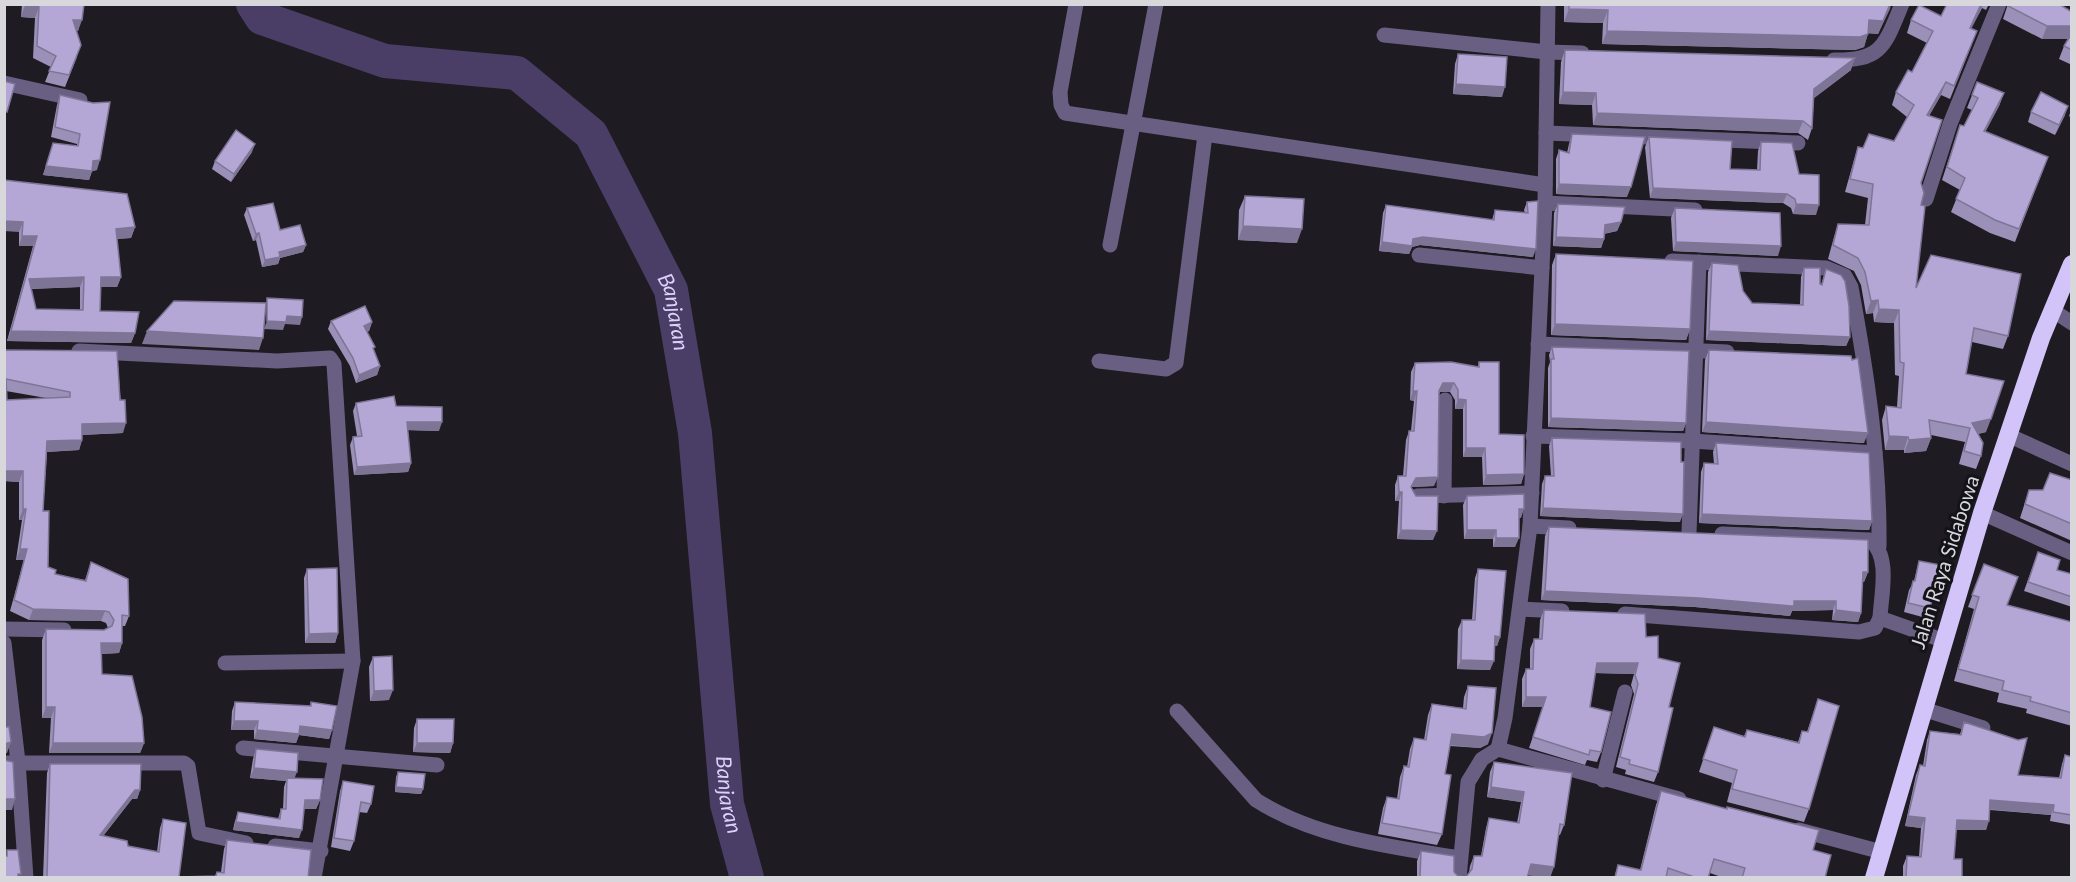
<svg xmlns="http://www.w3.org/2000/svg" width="2076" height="882" font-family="Lato,sans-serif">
	<rect width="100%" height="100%" fill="#1e1c22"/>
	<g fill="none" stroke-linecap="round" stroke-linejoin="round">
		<!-- river -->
		<path stroke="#4a3e67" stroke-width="34" id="s1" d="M253 4 262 18 385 61 517 73 591 134 671 290 695 433 727 804 747 878"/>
		<!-- minor -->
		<g stroke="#695f83" stroke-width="15">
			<polyline points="1076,4 1060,92 1061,105 1065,113 1545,185"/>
			<polyline points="1548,4 1545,203 1530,526 1505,718 1498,749 1679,799"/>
			<polyline points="1384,35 1547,52 1582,53"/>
			<path d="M1834 60C1882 61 1885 45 1902 4"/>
			<polyline points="4,83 80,100"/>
			<polyline points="1546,133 1798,143"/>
			<polyline points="1926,199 1950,124 1999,4"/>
			<polyline points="1545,203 1695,210"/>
			<polyline points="1110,245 1156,4"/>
			<polyline points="1419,255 1542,268"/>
			<path d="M1672 261 1826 268 1845 276 1851 287C1867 373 1880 459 1879 547"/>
			<polyline points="2052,310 2072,323"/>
			<polyline points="1538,344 1727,352"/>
			<polyline points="79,351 277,361 330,358 334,364 353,661 314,878"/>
			<polyline points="1099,361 1166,369 1176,363 1205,135"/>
			<polyline points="1533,436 1692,441 1875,453"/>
			<polyline points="2010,436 2072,464"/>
			<polyline points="1417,496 1532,493"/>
			<polyline points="1444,496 1445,400"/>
			<polyline points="1982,513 2072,553"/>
			<polyline points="1530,526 1569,528"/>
			<polyline points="1689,533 1699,262"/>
			<path d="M1722 534 1870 540C1891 556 1881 595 1880 618L1942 640"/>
			<polyline points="1520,609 1562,611"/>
			<polyline points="1625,614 1859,632 1875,628 1880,618"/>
			<polyline points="4,629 64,630"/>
			<polyline points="4,643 18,762 26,878"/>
			<polyline points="225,663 353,661"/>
			<polyline points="1923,709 1983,728"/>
			<path d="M1177 711 1256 800C1315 838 1392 847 1460 858"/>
			<polyline points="243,748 437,765"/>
			<polyline points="4,763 184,763 188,766 199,833 246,843"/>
			<polyline points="1603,780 1625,692"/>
			<polyline points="1799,830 1882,852"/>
			<polyline points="275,846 321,851"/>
			<polyline points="1459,878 1468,782 1482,759 1498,749"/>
		</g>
		<!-- highway -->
		<polyline stroke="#d2c3f9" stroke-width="18" points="1874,878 1982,513 2041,338 2072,264"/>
	</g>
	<!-- wall -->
	<g fill="#9b90b8" fill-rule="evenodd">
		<polygon points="22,4 84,4 78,31 77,31 77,57 65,87 45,82 51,67 33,58 35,18 21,17"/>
		<polygon points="1564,4 1891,4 1878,34 1868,33 1864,47 1855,50 1602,44 1603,23 1564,22"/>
		<polygon points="1947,4 1989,4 1986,10 1982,8 1971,28 1972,44 1950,99 1941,95 1929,116 1921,183 1921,205 1916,288 2008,336 2003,349 1972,342 1966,374 1986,432 1978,434 1981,456 1976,469 1959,464 1965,442 1931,435 1931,438 1926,451 1904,453 1904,450 1885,450 1882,420 1886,406 1897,407 1899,376 1895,375 1894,323 1874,322 1873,313 1866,314 1861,285 1854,271 1828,259 1834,237 1838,224 1865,225 1868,198 1845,192 1854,160 1858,147 1863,148 1894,141 1907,117 1892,105 1896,92 1912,72 1927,43 1907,33 1911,20 1941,16"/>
		<polygon points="2008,4 2072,12 2072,65 2059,59 2064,46 2068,39 2042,39 2003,19"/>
		<polygon points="1565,50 1851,70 1814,98 1812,128 1808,140 1798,133 1593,125 1592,105 1559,104 1561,62"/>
		<polygon points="1458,54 1502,97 1453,94 1455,64"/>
		<polygon points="1977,82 2004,93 1999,106 1985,132 2048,157 2015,242 1990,233 1951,212 1960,190 1942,180 1960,125 1964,126 1972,110 1967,108"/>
		<polygon points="60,95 93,103 97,170 92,171 89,180 43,175 53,143 77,146 77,144 51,137 57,105"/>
		<polygon points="2072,108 2072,118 2069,116"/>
		<polygon points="2031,112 2065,115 2055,135 2028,122"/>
		<polygon points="1572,134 1627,197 1556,194 1556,159 1559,150 1567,153 1569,144"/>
		<polygon points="1649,137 1730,169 1757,170 1758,151 1761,142 1799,174 1816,215 1793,214 1791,208 1783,203 1650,198 1645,147"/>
		<polygon points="252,152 231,182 212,169 215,161"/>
		<path d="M4 180 135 227 131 238 117 239 121 277 117 287H101L100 311 135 333 131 343 7 341 33 246H19V232ZM80 287V310L36 309 31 289Z"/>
		<polygon points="1245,196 1297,243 1238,240 1239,210"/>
		<polygon points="1527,202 1533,257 1420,245 1412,247 1409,254 1379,251 1383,213 1386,205 1492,220 1495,210 1525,213 1524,210"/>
		<polygon points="1558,204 1621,222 1617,231 1604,234 1604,239 1601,248 1553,246 1554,213"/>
		<polygon points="247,208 306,245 303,252 280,258 278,264 262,267 256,240 253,241 244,215"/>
		<polygon points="1675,208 1778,256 1673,251 1671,218"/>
		<polygon points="1556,254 1690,329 1686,340 1551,335 1552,265"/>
		<polygon points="1712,263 1743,291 1752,303 1800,305 1801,277 1804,268 1821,285 1826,269 1850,337 1846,346 1706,340 1708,272"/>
		<polygon points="331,321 372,322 369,331 367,332 380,366 377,375 356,383 350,366 328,329"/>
		<polygon points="1552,347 1686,423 1683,431 1548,427 1548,368 1550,362 1549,355"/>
		<polygon points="1709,350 1864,443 1702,432 1705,360"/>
		<path d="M117 351 123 433 82 435V440L79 450 47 452 43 511 48 567 55 574 85 580 91 562 129 616 125 626H122V643L119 653 101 654 102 674 144 743 140 753H49L51 718H42V640L46 629 104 630 108 628 106 623 101 621 29 620 10 611 24 560H16L22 520H19V482L4 481V352ZM6 391 46 398 7 400Z"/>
		<polygon points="1479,362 1499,434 1524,474 1521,484 1483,485 1482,457 1463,457 1463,409 1455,409 1455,400 1450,392 1440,392 1439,394 1434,486 1412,487 1412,488 1433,540 1397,539 1399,501 1395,501 1395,485 1398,476 1403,476 1406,440 1409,431 1411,431 1414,401 1410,400 1411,372 1415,363 1478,367"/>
		<polygon points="356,403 396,406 439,431 407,430 411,463 408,472 354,475 350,445 353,437 357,436 353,411"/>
		<polygon points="1552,438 1680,522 1540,516 1542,484 1545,476 1551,476 1549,446"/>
		<polygon points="1716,443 1872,521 1869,530 1699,523 1701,472 1704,463 1714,464 1713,452"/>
		<polygon points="2072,480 2072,541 2020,518 2029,490 2043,490"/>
		<polygon points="1467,496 1521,518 1519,518 1515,547 1493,547 1493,539 1464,539 1463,505"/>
		<polygon points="1549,527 1868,572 1864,582 1862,582 1861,613 1858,622 1832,620 1833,610 1792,611 1790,616 1695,607 1541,600 1545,536"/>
		<polygon points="2038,552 2057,570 2072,574 2072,607 2024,591"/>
		<polygon points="1919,561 1930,608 1926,618 1904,612 1909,590 1914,581"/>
		<polygon points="1984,564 2007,605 2072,622 2072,726 2026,713 2027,709 1997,702 1999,693 1954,681 1974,609 1968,607"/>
		<polygon points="307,569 338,633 335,643 305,643 304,578"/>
		<polygon points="1478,569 1500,637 1497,646 1494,646 1490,670 1457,669 1458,629 1462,620 1472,620 1475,578"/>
		<polygon points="1544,610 1646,637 1658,658 1669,707 1658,772 1654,782 1625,774 1626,770 1616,767 1634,694 1631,685 1634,674 1595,673 1590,707 1601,752 1597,762 1587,760 1585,765 1529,748 1543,707 1522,707 1522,679 1526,669 1530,669 1530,649 1534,639 1539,639 1540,620"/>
		<polygon points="373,657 389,700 370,701 369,667"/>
		<polygon points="1468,686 1488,744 1480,748 1450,746 1445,774 1442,834 1437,845 1378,834 1383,808 1387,797 1397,799 1400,777 1404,766 1407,767 1410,749 1414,738 1424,740 1428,715 1432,704 1463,708 1464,697"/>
		<polygon points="1818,699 1809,809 1804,822 1727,802 1732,783 1699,772 1714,727 1744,736 1747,730 1798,742 1802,731 1807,732"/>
		<polygon points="235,702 310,706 311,702 332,730 329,739 299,735 296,743 254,739 254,730 231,730 232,711"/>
		<polygon points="417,719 453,743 450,753 413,752 414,728"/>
		<polygon points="1964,722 2018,775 2059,778 2062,764 2065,755 2072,757 2072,825 2050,821 2051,815 1990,810 1986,830 1956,830 1954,859 1962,878 1903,878 1903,866 1907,856 1919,857 1921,828 1905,826 1916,775 1920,765 1923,766 1927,740 1930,731 1960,734"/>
		<polygon points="256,749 295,779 320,800 316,809 304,809 299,838 233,830 235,821 238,812 278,819 281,809 283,809 284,787 286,781 250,778 253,759"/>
		<polygon points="1494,762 1564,825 1560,835 1558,835 1550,878 1527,875 1527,878 1417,878 1417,861 1421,851 1454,872 1458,876 1466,877 1469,873 1470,866 1474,856 1481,856 1486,828 1489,818 1517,823 1521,802 1487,797 1490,772"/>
		<polygon points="50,764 140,790 137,799 132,799 103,836 128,846 157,852 160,828 163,819 179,877 215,876 217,872 221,872 224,849 227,840 308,878 43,878 47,773"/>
		<polygon points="398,772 423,789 421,794 395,792 396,777"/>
		<polygon points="343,781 371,804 367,813 359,812 354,841 350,851 331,847 340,791"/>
		<polygon points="1661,791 1813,850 1825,878 1724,878 1710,873 1708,878 1614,878 1618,865 1640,870 1656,805"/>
	</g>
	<!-- shaded-wall -->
	<g fill="#7e7596">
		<polygon points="1890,4 1891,4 1890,9 1878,34 1864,33 1869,20"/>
		<polygon points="1981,4 1983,4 1982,8 1965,41 1970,28"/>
		<polygon points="25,5 39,7 35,18 21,17"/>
		<polygon points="1569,9 1608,10 1603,23 1564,22"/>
		<polygon points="73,20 82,20 78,31 68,31"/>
		<polygon points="2047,26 2072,26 2071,39 2042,39"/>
		<polygon points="1607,31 1868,34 1864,47 1855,50 1602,44"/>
		<polygon points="1855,58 1851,70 1810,101 1814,89"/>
		<polygon points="1946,82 1941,95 1922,128 1927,115"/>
		<polygon points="1456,84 1505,87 1502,97 1453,94"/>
		<polygon points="1563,92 1596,93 1592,105 1559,104"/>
		<polygon points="2004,93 1999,106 1979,144 1984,131"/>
		<polygon points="2068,106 2065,115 2055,135 2059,125"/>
		<polygon points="1597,113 1803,121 1798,133 1593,125"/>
		<polygon points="255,144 252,152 231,182 234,174"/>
		<polygon points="100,160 97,170 92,171 89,180 43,175 46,166"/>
		<polygon points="1559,184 1631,187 1627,197 1556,194"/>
		<polygon points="1653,188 1787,194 1783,203 1650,198"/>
		<polygon points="1796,204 1819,205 1816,215 1793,214"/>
		<polygon points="4,221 23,222 19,232 4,231"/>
		<polygon points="1621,222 1617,231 1602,234 1605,225"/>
		<polygon points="1243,226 1302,229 1297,243 1238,240"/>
		<polygon points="135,227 131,238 112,239 116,229"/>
		<polygon points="259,233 256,240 253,241 256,234"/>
		<polygon points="22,236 37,236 33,246 19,246"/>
		<polygon points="1423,237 1536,249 1533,257 1420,245 1412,247 1409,254 1379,251 1382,242 1413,239"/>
		<polygon points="1556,237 1604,239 1601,248 1553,246"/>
		<polygon points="1676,242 1781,246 1778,256 1673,251"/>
		<polygon points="306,245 303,252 280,258 278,264 262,267 265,260 279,252"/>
		<polygon points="84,277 80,287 25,289 29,279"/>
		<polygon points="101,277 121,277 117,287 97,287"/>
		<polygon points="1878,300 1873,313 1866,314 1871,301"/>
		<polygon points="1879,309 1899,310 1894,323 1874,322"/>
		<polygon points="287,316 302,317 300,325 285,324 283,330 264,329 267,321"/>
		<polygon points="372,322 369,331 361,334 364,326"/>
		<polygon points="1555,324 1690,329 1686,340 1551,335"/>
		<polygon points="11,331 135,333 131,343 7,341"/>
		<polygon points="147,331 263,338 259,350 142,344"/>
		<polygon points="1709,331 1850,337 1846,346 1706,340"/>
		<polygon points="380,366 377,375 356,383 359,375"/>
		<polygon points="1443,383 1454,383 1450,392 1440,392 1435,400 1439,391"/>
		<polygon points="1413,391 1417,391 1414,401 1410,400"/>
		<polygon points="1458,399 1466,400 1463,409 1455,409"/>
		<polygon points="1551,418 1686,423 1683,431 1548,427"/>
		<polygon points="1991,419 1986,432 1968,436 1972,423"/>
		<polygon points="407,422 442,422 439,431 404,430"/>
		<polygon points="1706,422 1868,433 1864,443 1702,432"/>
		<polygon points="126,423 123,433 78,435 82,424"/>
		<polygon points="1889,436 1908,437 1904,450 1885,450"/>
		<polygon points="1931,438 1926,451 1904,453 1909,440"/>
		<polygon points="82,440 79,450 43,452 47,441"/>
		<polygon points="1466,448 1485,448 1482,457 1463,457"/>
		<polygon points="411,463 408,472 354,475 357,467"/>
		<polygon points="4,471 23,471 19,482 4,481"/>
		<polygon points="1524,474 1521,484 1483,485 1486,475"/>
		<polygon points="1438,477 1434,486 1412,487 1407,496 1411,487 1416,478"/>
		<polygon points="1399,492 1402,492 1399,501 1395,501"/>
		<polygon points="1543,508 1683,514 1680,522 1540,516"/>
		<polygon points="23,509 26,509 22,520 19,520"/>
		<polygon points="1519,509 1524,509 1521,518 1516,518"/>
		<polygon points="1702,514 1872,521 1869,530 1699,523"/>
		<polygon points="1401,530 1437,531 1433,540 1397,539"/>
		<polygon points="1467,530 1496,530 1493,539 1464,539"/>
		<polygon points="1496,538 1519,538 1515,547 1493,547"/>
		<polygon points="20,549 27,549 24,560 16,560"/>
		<polygon points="1863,572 1868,572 1864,582 1859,582"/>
		<polygon points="1545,591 1794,601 1836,601 1833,610 1792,611 1790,616 1695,607 1541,600"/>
		<polygon points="33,609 105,611 101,621 29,620"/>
		<polygon points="1836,610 1861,613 1858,622 1832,620"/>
		<polygon points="338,633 335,643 305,643 309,634"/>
		<polygon points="1495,636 1500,637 1497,646 1491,646"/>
		<polygon points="101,643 122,643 119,653 97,654"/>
		<polygon points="1461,660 1494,661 1490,670 1457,669"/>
		<polygon points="1597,663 1638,663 1634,674 1593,673"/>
		<polygon points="393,690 389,700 370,701 374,691"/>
		<polygon points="1526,697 1546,697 1543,707 1522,707"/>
		<polygon points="46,707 55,707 51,718 42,718"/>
		<polygon points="234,721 258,721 254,730 231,730"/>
		<polygon points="300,726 332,730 329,739 299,735 296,743 254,739 257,730"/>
		<polygon points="1492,733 1488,744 1480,748 1448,745 1452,734"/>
		<polygon points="11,742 7,753 4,754 4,744"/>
		<polygon points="53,743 144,743 140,753 49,753"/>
		<polygon points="417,743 453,743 450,753 413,752"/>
		<polygon points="254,768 297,772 293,782 287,778 286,781 250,778"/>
		<polygon points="396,787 423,789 421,794 395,792"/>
		<polygon points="1491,787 1524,792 1521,802 1487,797"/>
		<polygon points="135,790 140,790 137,799 132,799 97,844 100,835"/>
		<polygon points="4,799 15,799 12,810 4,810"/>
		<polygon points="305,800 320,800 316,809 302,809"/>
		<polygon points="1990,800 2054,805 2051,815 1986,809"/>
		<polygon points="1908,816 1925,818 1921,828 1905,826"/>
		<polygon points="1957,820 1989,821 1986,830 1954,830"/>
		<polygon points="236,822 302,830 299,838 233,830"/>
		<polygon points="1531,864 1554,867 1550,878 1527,875"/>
	</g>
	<!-- building -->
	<g fill="#b4a7d6" stroke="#7e7596" stroke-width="1.5" fill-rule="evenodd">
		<polygon points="25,4 84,4 82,20 73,20 81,45 69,75 49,71 56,56 37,46 39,7 25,5"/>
		<polygon points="1569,4 1890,4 1883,21 1869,20 1868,34 1860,37 1607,31 1608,10 1569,9"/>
		<polygon points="1947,4 1981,4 1970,28 1977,31 1954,86 1946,82 1927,115 1942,120 1921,183 1924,193 1921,205 1925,206 1916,288 1931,255 2021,274 2008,336 1974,328 1966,374 2004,381 1991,419 1972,423 1983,443 1981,456 1964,451 1970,428 1929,420 1931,438 1909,440 1908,437 1889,436 1886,406 1901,408 1904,363 1900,362 1899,310 1879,309 1878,300 1871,301 1865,272 1858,258 1833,245 1838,224 1869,225 1873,184 1850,179 1858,147 1863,148 1869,134 1894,141 1914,105 1896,92 1908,70 1912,72 1933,31 1911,20 1919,5 1941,16"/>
		<polygon points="2009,4 2059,4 2072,12 2072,26 2047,26 2008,6"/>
		<polygon points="2072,33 2072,50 2064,46"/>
		<polygon points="1565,50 1855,58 1814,89 1812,128 1803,121 1597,113 1596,93 1563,92"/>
		<polygon points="1458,54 1507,57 1505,87 1456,84"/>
		<polygon points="4,81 15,84 7,112 4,111"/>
		<polygon points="1977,82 2004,93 1984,131 2048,157 2019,229 1995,220 1956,199 1965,178 1947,167 1960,125 1964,126 1978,98 1972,95"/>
		<polygon points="2041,92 2068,106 2059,125 2031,112"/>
		<polygon points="60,95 93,103 110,102 100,160 93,161 92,171 46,166 53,143 78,146 80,134 55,127"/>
		<polygon points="236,130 255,144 234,174 215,161"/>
		<polygon points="1572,134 1645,137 1631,187 1559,184 1559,150 1569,153"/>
		<polygon points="1649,137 1732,141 1730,169 1760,170 1761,142 1792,143 1799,174 1819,175 1819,205 1796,204 1795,199 1787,194 1653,188"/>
		<path d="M4 180 127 194 135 227 116 229 121 277H101L100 311 139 312 135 333 11 331 37 236H22L23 222 4 221ZM84 277 83 310 36 309 29 279Z"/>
		<polygon points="1245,196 1304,199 1302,229 1243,226"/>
		<polygon points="1538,201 1536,249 1423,237 1413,239 1412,246 1382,242 1386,205 1494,220 1495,210 1528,213 1527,202"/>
		<polygon points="273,203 280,230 300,225 306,245 279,252 280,257 265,260 259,233 256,234 247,208"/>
		<polygon points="1558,204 1625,207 1621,222 1605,225 1604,239 1556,237"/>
		<polygon points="1675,208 1780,213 1781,246 1676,242"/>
		<polygon points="1556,254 1693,261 1690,329 1555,324"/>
		<polygon points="1712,263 1738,265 1743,291 1752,303 1803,305 1804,268 1820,268 1820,284 1822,285 1826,269 1841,275 1845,281 1849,306 1850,337 1709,331"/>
		<polygon points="267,298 303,300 302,317 287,316 286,322 267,321"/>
		<polygon points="174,301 266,303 263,338 147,331"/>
		<polygon points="365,306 372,322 364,326 375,347 373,348 380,366 359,375 353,358 331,321"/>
		<polygon points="1552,347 1689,351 1686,423 1551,418 1551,359 1554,359"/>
		<path d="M6 350 117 351 120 400H125L126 423 82 424V440L47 441 43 511H49L48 567 56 570 55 574 86 581 91 562 128 579 129 616 122 615V643H101L102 674 132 676 142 717 144 743H53L55 707H46V629L104 630 112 626 114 620 109 612 105 611 33 609 14 600 27 549H20L26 509H23V471H4V353ZM6 379 70 392V397L7 400Z"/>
		<polygon points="1709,350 1851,356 1852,360 1858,358 1868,433 1706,422"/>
		<polygon points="1451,362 1479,367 1479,362 1499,362 1499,434 1524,435 1524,474 1486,475 1485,448 1466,448 1466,400 1458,399 1458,390 1454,383 1443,383 1439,391 1438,477 1416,478 1411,487 1416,496 1438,496 1437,531 1401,530 1402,492 1399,492 1398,476 1406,476 1409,431 1414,431 1417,391 1413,391 1415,363"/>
		<polygon points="394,396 396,406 442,407 442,422 407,422 411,463 357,467 353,437 362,436 356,403"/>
		<polygon points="1552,438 1681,442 1681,462 1684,462 1683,514 1543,508 1545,476 1554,476"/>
		<polygon points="1716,443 1869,453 1872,521 1702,514 1704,463 1718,464"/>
		<polygon points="2050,473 2072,480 2072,524 2025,504 2029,490 2043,490"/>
		<polygon points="1524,494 1524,509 1519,509 1519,538 1496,538 1496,530 1467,530 1467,496"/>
		<polygon points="1549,527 1868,540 1868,572 1863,572 1861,613 1836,610 1836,601 1794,601 1794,606 1791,606 1699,598 1545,591"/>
		<polygon points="2038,552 2060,560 2057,570 2072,574 2072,597 2028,582"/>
		<polygon points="1919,561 1941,565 1930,608 1908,603 1913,581 1915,581"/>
		<polygon points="1984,564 2018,577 2007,605 2072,622 2072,713 2030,701 2031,697 2002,690 2004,681 1958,669 1979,597 1972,595"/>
		<polygon points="337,568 338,633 309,634 307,569"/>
		<polygon points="1478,569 1506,571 1500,637 1495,636 1494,661 1461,660 1462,620 1475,620"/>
		<polygon points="1544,610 1645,614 1646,637 1658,636 1658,658 1680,663 1669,707 1673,708 1658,772 1629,764 1630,760 1620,757 1638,684 1635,675 1638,663 1597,663 1590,707 1611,712 1601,752 1590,750 1589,755 1533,737 1546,697 1526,697 1526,669 1533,669 1534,639 1542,639"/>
		<polygon points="392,656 393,690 374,691 373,657"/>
		<polygon points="1468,686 1496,688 1492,733 1484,737 1452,734 1445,774 1451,775 1442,834 1382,823 1387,797 1399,799 1404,766 1409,767 1414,738 1426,740 1432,704 1466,709"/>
		<polygon points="1818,699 1839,706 1809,809 1732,789 1737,770 1703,759 1714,727 1745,737 1747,730 1799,743 1802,731 1808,732"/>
		<polygon points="235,702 311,706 311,702 337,706 332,730 300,726 299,734 257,730 258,721 234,721"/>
		<polygon points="417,719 454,719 453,743 417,743"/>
		<polygon points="1964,722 2018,740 2027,738 2018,775 2061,778 2065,755 2072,757 2072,815 2053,812 2054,805 1990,800 1989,821 1957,820 1954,859 1962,859 1962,878 1906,878 1907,856 1921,857 1925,818 1908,816 1920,765 1925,766 1930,731 1961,735"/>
		<polygon points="4,727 9,727 11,742 4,744"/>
		<polygon points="256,749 298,753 297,772 254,768"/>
		<polygon points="4,760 13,762 15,799 4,799"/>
		<polygon points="1494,762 1572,773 1564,825 1560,824 1554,867 1531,864 1527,878 1420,878 1421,851 1454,856 1454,872 1458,876 1466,877 1472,869 1474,856 1482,856 1489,818 1519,823 1524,792 1491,787"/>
		<polygon points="50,764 141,764 140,790 135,790 100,835 127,841 128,846 159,852 163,819 186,823 179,877 216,876 217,872 224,873 227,840 311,850 308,878 47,878"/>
		<polygon points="398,772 425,774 423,789 396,787"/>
		<polygon points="287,778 323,779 320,800 305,800 302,830 236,822 238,812 280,819 281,809 286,809"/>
		<polygon points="343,781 374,786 371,804 361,802 354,841 334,838"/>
		<polygon points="1661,791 1727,809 1727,807 1819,830 1813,850 1831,855 1825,878 1742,878 1745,868 1714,859 1708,878 1697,878 1668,868 1666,878 1615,878 1618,865 1641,870"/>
		<polygon points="7,850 18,850 21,874 18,874 18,878 4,878 4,856 7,856"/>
	</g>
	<g text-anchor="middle" stroke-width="6" stroke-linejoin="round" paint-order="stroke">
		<!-- street labels -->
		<g font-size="20" fill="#d8d7db" stroke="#141319">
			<text transform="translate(1945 562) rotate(-72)" y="7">Jalan Raya Sidabowa</text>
		</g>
		<!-- water labels -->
		<g font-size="21" font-style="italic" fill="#dcd1fb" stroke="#141319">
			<text dy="7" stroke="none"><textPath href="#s1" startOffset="573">Banjaran</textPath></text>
			<text dy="7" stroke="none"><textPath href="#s1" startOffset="1059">Banjaran</textPath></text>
		</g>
	</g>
	<!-- border -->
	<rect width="2076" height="882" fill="none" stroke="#d8d7db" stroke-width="12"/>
</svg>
